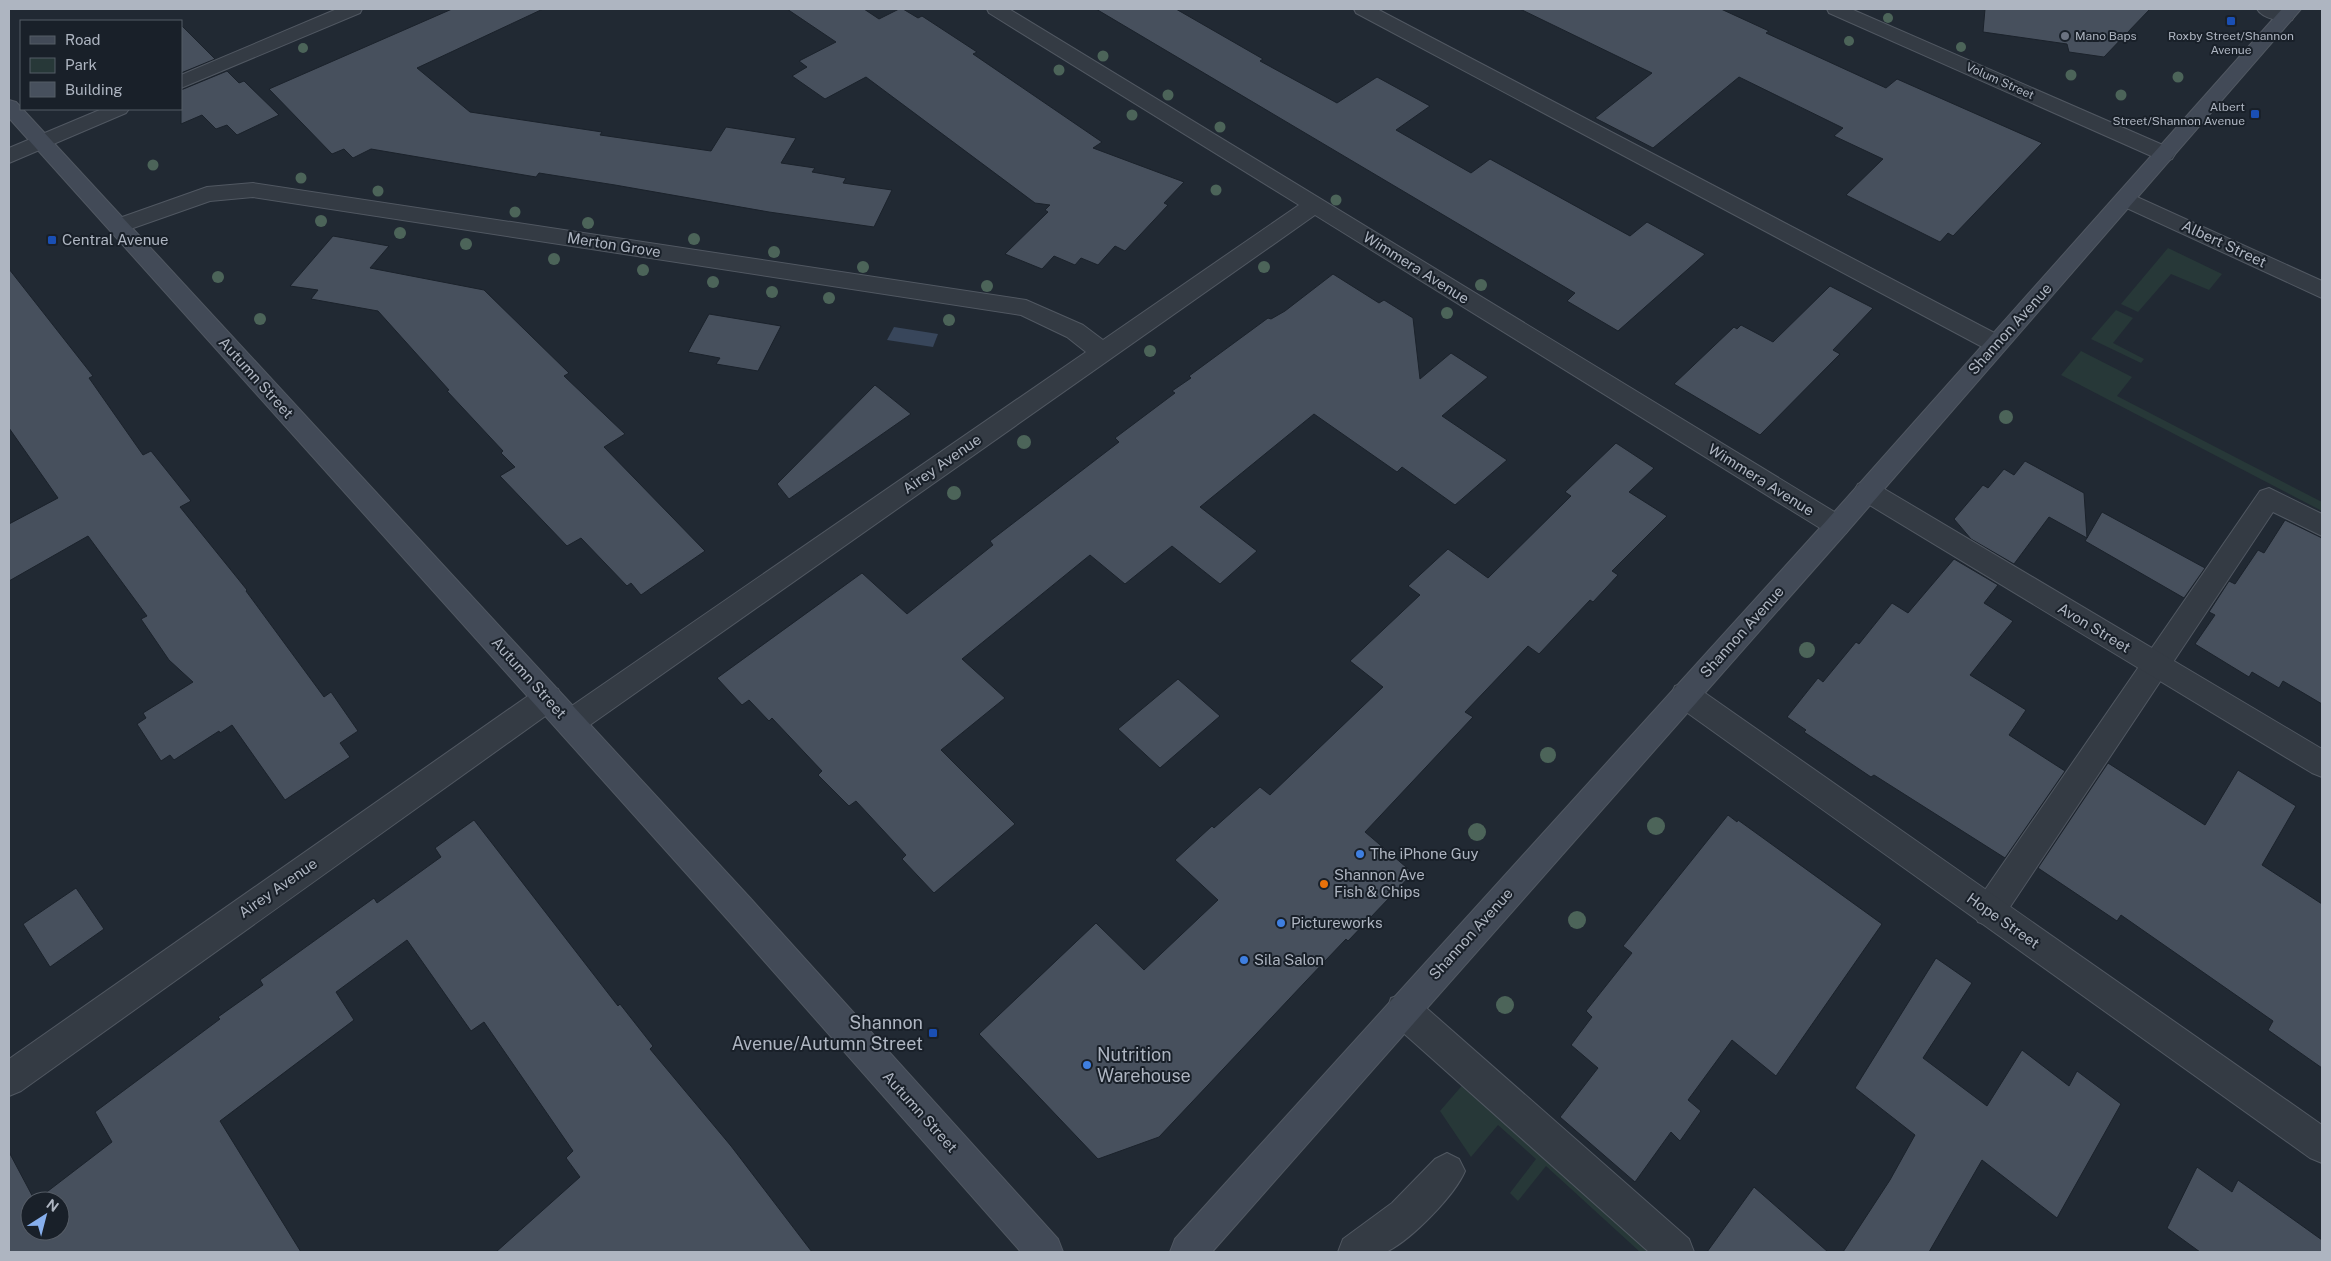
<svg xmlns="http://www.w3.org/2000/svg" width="2331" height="1261" font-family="'Public Sans',sans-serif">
	<rect width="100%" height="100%" fill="#212933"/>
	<!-- green -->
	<g fill="#273838">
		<polygon points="2168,248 2222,274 2209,290 2171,274 2138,312 2121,304"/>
		<polygon points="2116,310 2133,318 2113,343 2144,359 2141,363 2091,339"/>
		<polygon points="2081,351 2132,377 2117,396 2322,502 2322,511 2061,375"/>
		<polygon points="1466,1081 1655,1252 1640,1252 1546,1166 1518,1201 1510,1193 1536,1159 1498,1125 1471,1157 1440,1111"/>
	</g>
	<!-- water -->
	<polygon fill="#38465b" points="894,327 938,334 933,347 887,340"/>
	<!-- building -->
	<g fill="#47505d" stroke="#1b222b" fill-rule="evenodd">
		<polygon points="452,9 543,9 417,68 470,112 602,132 600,135 711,151 726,127 796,138 781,163 815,168 812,172 846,178 843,183 892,190 874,227 769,212 615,185 539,173 536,177 371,149 353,158 344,149 332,154 269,89"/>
		<polygon points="787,9 864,9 879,19 899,9 903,9 918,18 922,16 977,52 973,54 1102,142 1093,148 1184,182 1164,203 1168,205 1125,251 1115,246 1098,265 1081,258 1075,265 1054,256 1042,269 1005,254 1048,212 1045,210 1050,205 1035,203 866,77 825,99 792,76 807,67 799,61 836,42"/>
		<polygon points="1096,9 1176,9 1263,59 1260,61 1337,103 1377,77 1430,106 1396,130 1471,173 1490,159 1630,236 1647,222 1705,254 1618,331 1567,301 1575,293"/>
		<polygon points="1520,9 1721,9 1769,31 1766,33 1886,88 1897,79 2042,143 1953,236 1948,233 1940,242 1846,195 1883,159 1834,136 1843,128 1739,77 1653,148 1595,118 1652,73"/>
		<polygon points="1985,9 2150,9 2104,57 2069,52 2067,44 1983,32"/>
		<polygon points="181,25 215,59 181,73"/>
		<polygon points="227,71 239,83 244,81 279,115 237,135 227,125 216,129 202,115 181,124 181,90"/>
		<polygon points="333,236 389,246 370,268 484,290 569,373 564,376 625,434 604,447 705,551 641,595 631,583 627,586 581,538 567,546 500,476 515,467 501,453 503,451 447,391 449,390 378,311 311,299 318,290 290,286"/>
		<polygon points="9,269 93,376 89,378 143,455 151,451 191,501 180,507 247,590 246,591 324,697 331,692 358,731 340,743 350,757 285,800 232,725 220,733 219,731 174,760 170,755 161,761 137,724 146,718 143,713 193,682 169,660 141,619 147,616 88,536 9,581 9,524 58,498 9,428"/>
		<polygon points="1333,274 1379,303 1384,300 1413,318 1420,379 1451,353 1488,377 1442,416 1507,460 1455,505 1402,467 1397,472 1314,414 1200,507 1257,551 1220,584 1172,546 1125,584 1090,555 962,659 1005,698 941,750 1015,824 934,893 902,859 906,855 856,801 849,806 818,775 822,771 772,718 769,721 749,700 742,705 717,678 862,573 907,614 993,545 990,541 1119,442 1115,438 1175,393 1172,391 1191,378 1189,376 1268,318 1271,319 1285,311"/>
		<polygon points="1830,286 1873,308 1833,350 1840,354 1760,435 1674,384 1734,327 1737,329 1741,325 1773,342"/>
		<polygon points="709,314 781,326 758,371 716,364 720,358 688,352"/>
		<polygon points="875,385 911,414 789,499 777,484"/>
		<polygon points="1616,443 1654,468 1629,492 1667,516 1612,571 1618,575 1593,602 1590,600 1539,654 1528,646 1465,712 1473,717 1365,832 1413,873 1348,941 1346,939 1306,981 1159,1137 1098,1159 979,1034 1096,923 1144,970 1218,900 1175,860 1212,826 1214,828 1260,787 1270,795 1383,687 1350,661 1420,595 1408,586 1448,549 1488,578 1571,496 1565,492"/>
		<polygon points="2025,461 2084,493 2087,538 2102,512 2205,568 2184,598 2085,541 2087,538 2049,517 2014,564 1971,539 1954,519 1983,485 1988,488 2004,469 2014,475"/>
		<polygon points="2285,520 2322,538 2322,704 2283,681 2279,688 2252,672 2249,677 2195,644 2215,615 2209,612 2229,581 2235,584 2258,550 2264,553"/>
		<polygon points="1954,559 1998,585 1984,603 2013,621 1970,675 2026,710 2009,735 2065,771 2005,858 1874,775 1871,777 1804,732 1806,730 1787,717 1818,678 1823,682 1856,642 1859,644 1892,603 1908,613"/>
		<polygon points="1178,679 1220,716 1160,768 1118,729"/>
		<polygon points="2108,763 2205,825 2238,770 2296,806 2262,865 2322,904 2322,1068 2268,1030 2273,1021 2243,1000 2121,915 2117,921 2038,868"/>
		<polygon points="1728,815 1737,822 1738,820 1882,924 1776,1076 1732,1040 1688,1100 1701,1111 1680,1141 1671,1132 1635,1182 1560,1117 1598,1068 1571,1045 1592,1017 1586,1011 1632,953 1623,946"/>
		<path d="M474 820 618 1006 620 1004 653 1046 650 1049 731 1146 812 1252H496L580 1177 566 1158 573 1151 484 1022 471 1031 407 940 336 992 354 1020 220 1121 301 1252H9V1152L35 1201 112 1142 95 1112 220 1019 218 1017 263 985 260 980 374 898 377 903 441 857 435 848ZM30 1201H60V1231H30Z"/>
		<polygon points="76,888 104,929 50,967 23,924"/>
		<polygon points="1936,958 1972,983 1923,1058 1987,1106 2022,1050 2069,1086 2077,1071 2121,1104 2057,1218 1982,1160 1929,1252 1843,1252 1890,1180 1915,1135 1855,1088"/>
		<polygon points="2197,1167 2232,1192 2238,1180 2322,1240 2322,1252 2200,1252 2167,1228"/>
		<polygon points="1754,1187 1828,1252 1707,1252"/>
	</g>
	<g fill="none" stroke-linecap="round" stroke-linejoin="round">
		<!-- lane casing -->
		<g stroke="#515862" stroke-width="2">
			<g id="lane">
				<polygon points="1354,9 1377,9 2004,338 2008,344 2004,350 1996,352 1988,350 1356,13"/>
				<path d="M2257 9C2269 9 2287 5 2294 16L2292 20C2282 23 2262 18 2257 9Z"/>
				<polygon points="2269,488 2322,514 2322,536 2273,512 2000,922 1989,926 1978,922 1973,911 1978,900 2260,491"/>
				<polygon points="1403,994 1415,998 1689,1239 1694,1252 1649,1252 1391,1022 1387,1010 1391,998"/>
				<path d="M1447 1153 1459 1159 1465 1171C1455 1195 1412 1239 1388 1251 1379 1256 1349 1252 1338 1252L1343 1239 1392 1203 1435 1159Z"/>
			</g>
		</g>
		<!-- street casing -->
		<g stroke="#515862" stroke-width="2">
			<g id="street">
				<polygon points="337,9 362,9 360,13 181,88 181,75"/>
				<polygon points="987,9 1009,9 1846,519 1850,526 1846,533 1837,536 1828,533 1315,215 580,732 570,736 560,732 556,723 560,714 1086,352 1067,337 1021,315 253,197 210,201 119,233 111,231 108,226 111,221 207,187 253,183 1026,300 1083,325 1103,340 1299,205 989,13"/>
				<polygon points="1827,9 1851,9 2172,149 2175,154 2172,159 2165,161 2158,159 1829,13"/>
				<polygon points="102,109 129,109 126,113 9,163 9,148"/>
				<polygon points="2126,192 2322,281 2322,298 2118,204 2115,199 2118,194"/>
				<polygon points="1867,481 1876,484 2322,749 2322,777 2312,773 1858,498 1854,491 1858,484"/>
				<polygon points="1685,683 1695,686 2322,1125 2322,1163 2310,1158 1675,704 1671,695 1675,686"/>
				<polygon points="548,686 558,689 562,698 558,707 21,1091 9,1096 9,1059 538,689"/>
			</g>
		</g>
		<!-- secondary casing -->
		<g stroke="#515862" stroke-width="2">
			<g id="secondary">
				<polygon points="2282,9 2301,9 1846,533 1212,1252 1170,1252 1175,1239 1828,519"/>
				<polygon points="9,100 16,102 751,899 1058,1239 1063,1252 1021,1252 729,921 9,118"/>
			</g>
		</g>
		<!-- lane -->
		<use href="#lane" fill="#343b44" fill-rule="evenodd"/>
		<!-- street -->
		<use href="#street" fill="#343b44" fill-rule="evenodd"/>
		<!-- secondary -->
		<use href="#secondary" fill="#424a57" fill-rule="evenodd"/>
	</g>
	<!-- trees -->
	<g fill="#4c6459">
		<circle cx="1888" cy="18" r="5"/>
		<circle cx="1849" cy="41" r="5"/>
		<circle cx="1961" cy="47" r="5"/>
		<circle cx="303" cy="48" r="5"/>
		<circle cx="1103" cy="56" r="5.5"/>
		<circle cx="1059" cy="70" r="5.5"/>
		<circle cx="2071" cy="75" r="5.5"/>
		<circle cx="2178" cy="77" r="5.5"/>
		<circle cx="1168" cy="95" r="5.5"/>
		<circle cx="2121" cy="95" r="5.5"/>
		<circle cx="1132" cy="115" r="5.5"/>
		<circle cx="1220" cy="127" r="5.5"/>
		<circle cx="153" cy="165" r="5.5"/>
		<circle cx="301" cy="178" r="5.5"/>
		<circle cx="1216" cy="190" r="5.5"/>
		<circle cx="378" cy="191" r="5.5"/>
		<circle cx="1336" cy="200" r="5.5"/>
		<circle cx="515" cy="212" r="5.5"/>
		<circle cx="321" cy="221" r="6"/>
		<circle cx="588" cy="223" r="6"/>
		<circle cx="400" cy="233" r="6"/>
		<circle cx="694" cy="239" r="6"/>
		<circle cx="466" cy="244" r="6"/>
		<circle cx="774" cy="252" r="6"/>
		<circle cx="554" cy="259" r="6"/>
		<circle cx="863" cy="267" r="6"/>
		<circle cx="1264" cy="267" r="6"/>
		<circle cx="643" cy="270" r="6"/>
		<circle cx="218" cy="277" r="6"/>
		<circle cx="713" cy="282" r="6"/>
		<circle cx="1481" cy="285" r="6"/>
		<circle cx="987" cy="286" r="6"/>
		<circle cx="772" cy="292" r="6"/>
		<circle cx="829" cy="298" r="6"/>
		<circle cx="1447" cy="313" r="6"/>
		<circle cx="260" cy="319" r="6"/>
		<circle cx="949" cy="320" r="6"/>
		<circle cx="1150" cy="351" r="6"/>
		<circle cx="2006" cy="417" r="7"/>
		<circle cx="1024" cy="442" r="7"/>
		<circle cx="954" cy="493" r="7"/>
		<circle cx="1807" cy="650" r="8"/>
		<circle cx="1548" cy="755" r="8"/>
		<circle cx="1656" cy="826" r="9"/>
		<circle cx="1477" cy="832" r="9"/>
		<circle cx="1577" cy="920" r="9"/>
		<circle cx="1505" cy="1005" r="9"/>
	</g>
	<!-- markers -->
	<g fill="#1a4fb4" stroke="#192029" stroke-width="2">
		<rect x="2226" y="16" width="10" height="10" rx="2.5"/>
		<rect x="2250" y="109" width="10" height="10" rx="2.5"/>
		<rect x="47" y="235" width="10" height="10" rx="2.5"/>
		<rect x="928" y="1028" width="10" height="10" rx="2.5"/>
	</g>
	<circle fill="#6b7280" stroke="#192029" stroke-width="2" cx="2065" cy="36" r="5"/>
	<g fill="#3f7fe0" stroke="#192029" stroke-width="2">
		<circle cx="1360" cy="854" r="5"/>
		<circle cx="1281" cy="923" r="5"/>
		<circle cx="1244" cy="960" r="5"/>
		<circle cx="1087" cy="1065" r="5"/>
	</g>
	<circle fill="#e8710a" stroke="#192029" stroke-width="2" cx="1324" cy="884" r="5"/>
	<g text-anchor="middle" stroke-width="4" stroke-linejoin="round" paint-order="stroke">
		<!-- far-poi labels -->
		<g font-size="12" fill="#aeb5c1" stroke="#192029" text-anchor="start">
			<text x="2075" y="40">Mano Baps</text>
			<text x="2231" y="40" text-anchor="middle">Roxby Street/Shannon<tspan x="2231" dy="14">Avenue</tspan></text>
			<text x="2245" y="111" text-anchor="end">Albert<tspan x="2245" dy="14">Street/Shannon Avenue</tspan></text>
		</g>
		<!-- far-street labels -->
		<g font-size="12" fill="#aeb5c1" stroke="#192029">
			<text transform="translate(2000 81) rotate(24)" y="4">Volum Street</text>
		</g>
		<!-- poi labels -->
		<g font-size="15" fill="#aeb5c1" stroke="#192029" text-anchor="start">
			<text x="62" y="245">Central Avenue</text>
			<text x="1370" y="859">The iPhone Guy</text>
			<text x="1334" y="880">Shannon Ave<tspan x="1334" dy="17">Fish &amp; Chips</tspan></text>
			<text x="1291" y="928">Pictureworks</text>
			<text x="1254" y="965">Sila Salon</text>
		</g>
		<!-- street labels -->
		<g font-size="15" fill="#aeb5c1" stroke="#192029">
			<text transform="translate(2224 244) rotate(25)" y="5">Albert Street</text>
			<text transform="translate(614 245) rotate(9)" y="5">Merton Grove</text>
			<text transform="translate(1416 268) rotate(32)" y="5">Wimmera Avenue</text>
			<text transform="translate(2010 329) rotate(-48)" y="5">Shannon Avenue</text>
			<text transform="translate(256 378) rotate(48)" y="5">Autumn Street</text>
			<text transform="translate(942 464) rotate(-35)" y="5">Airey Avenue</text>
			<text transform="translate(1761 480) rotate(32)" y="5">Wimmera Avenue</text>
			<text transform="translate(2094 628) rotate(31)" y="5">Avon Street</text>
			<text transform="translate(1742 632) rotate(-48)" y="5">Shannon Avenue</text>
			<text transform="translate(529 678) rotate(48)" y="5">Autumn Street</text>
			<text transform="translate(278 888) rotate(-35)" y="5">Airey Avenue</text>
			<text transform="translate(2003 921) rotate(35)" y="5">Hope Street</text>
			<text transform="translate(1471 934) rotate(-48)" y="5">Shannon Avenue</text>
			<text transform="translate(920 1112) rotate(48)" y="5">Autumn Street</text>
		</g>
		<!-- near-poi labels -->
		<g font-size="18" fill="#aeb5c1" stroke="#192029" text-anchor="end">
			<text x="923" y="1029">Shannon<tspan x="923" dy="21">Avenue/Autumn Street</tspan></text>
			<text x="1097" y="1061" text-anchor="start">Nutrition<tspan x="1097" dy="21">Warehouse</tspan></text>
		</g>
	</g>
	<!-- border -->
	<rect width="2331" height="1261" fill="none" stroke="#aeb5c1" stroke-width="20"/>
	<!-- legend -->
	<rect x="20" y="20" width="162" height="90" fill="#192029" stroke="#555c66"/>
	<rect x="30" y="36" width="25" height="8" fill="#424a57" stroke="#555c66"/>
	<text x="65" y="45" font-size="15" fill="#aeb5c1">Road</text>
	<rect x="30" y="58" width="25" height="15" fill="#273838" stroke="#555c66"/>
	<text x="65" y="70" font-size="15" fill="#aeb5c1">Park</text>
	<rect x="30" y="82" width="25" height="15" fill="#47505d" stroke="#555c66"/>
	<text x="65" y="95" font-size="15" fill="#aeb5c1">Building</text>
	<!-- north arrow -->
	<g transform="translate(45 1216) rotate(36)"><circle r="24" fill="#192029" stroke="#555c66"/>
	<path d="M0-4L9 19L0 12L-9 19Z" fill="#87afed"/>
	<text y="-8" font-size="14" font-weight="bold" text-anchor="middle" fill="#aeb5c1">N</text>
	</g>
</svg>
